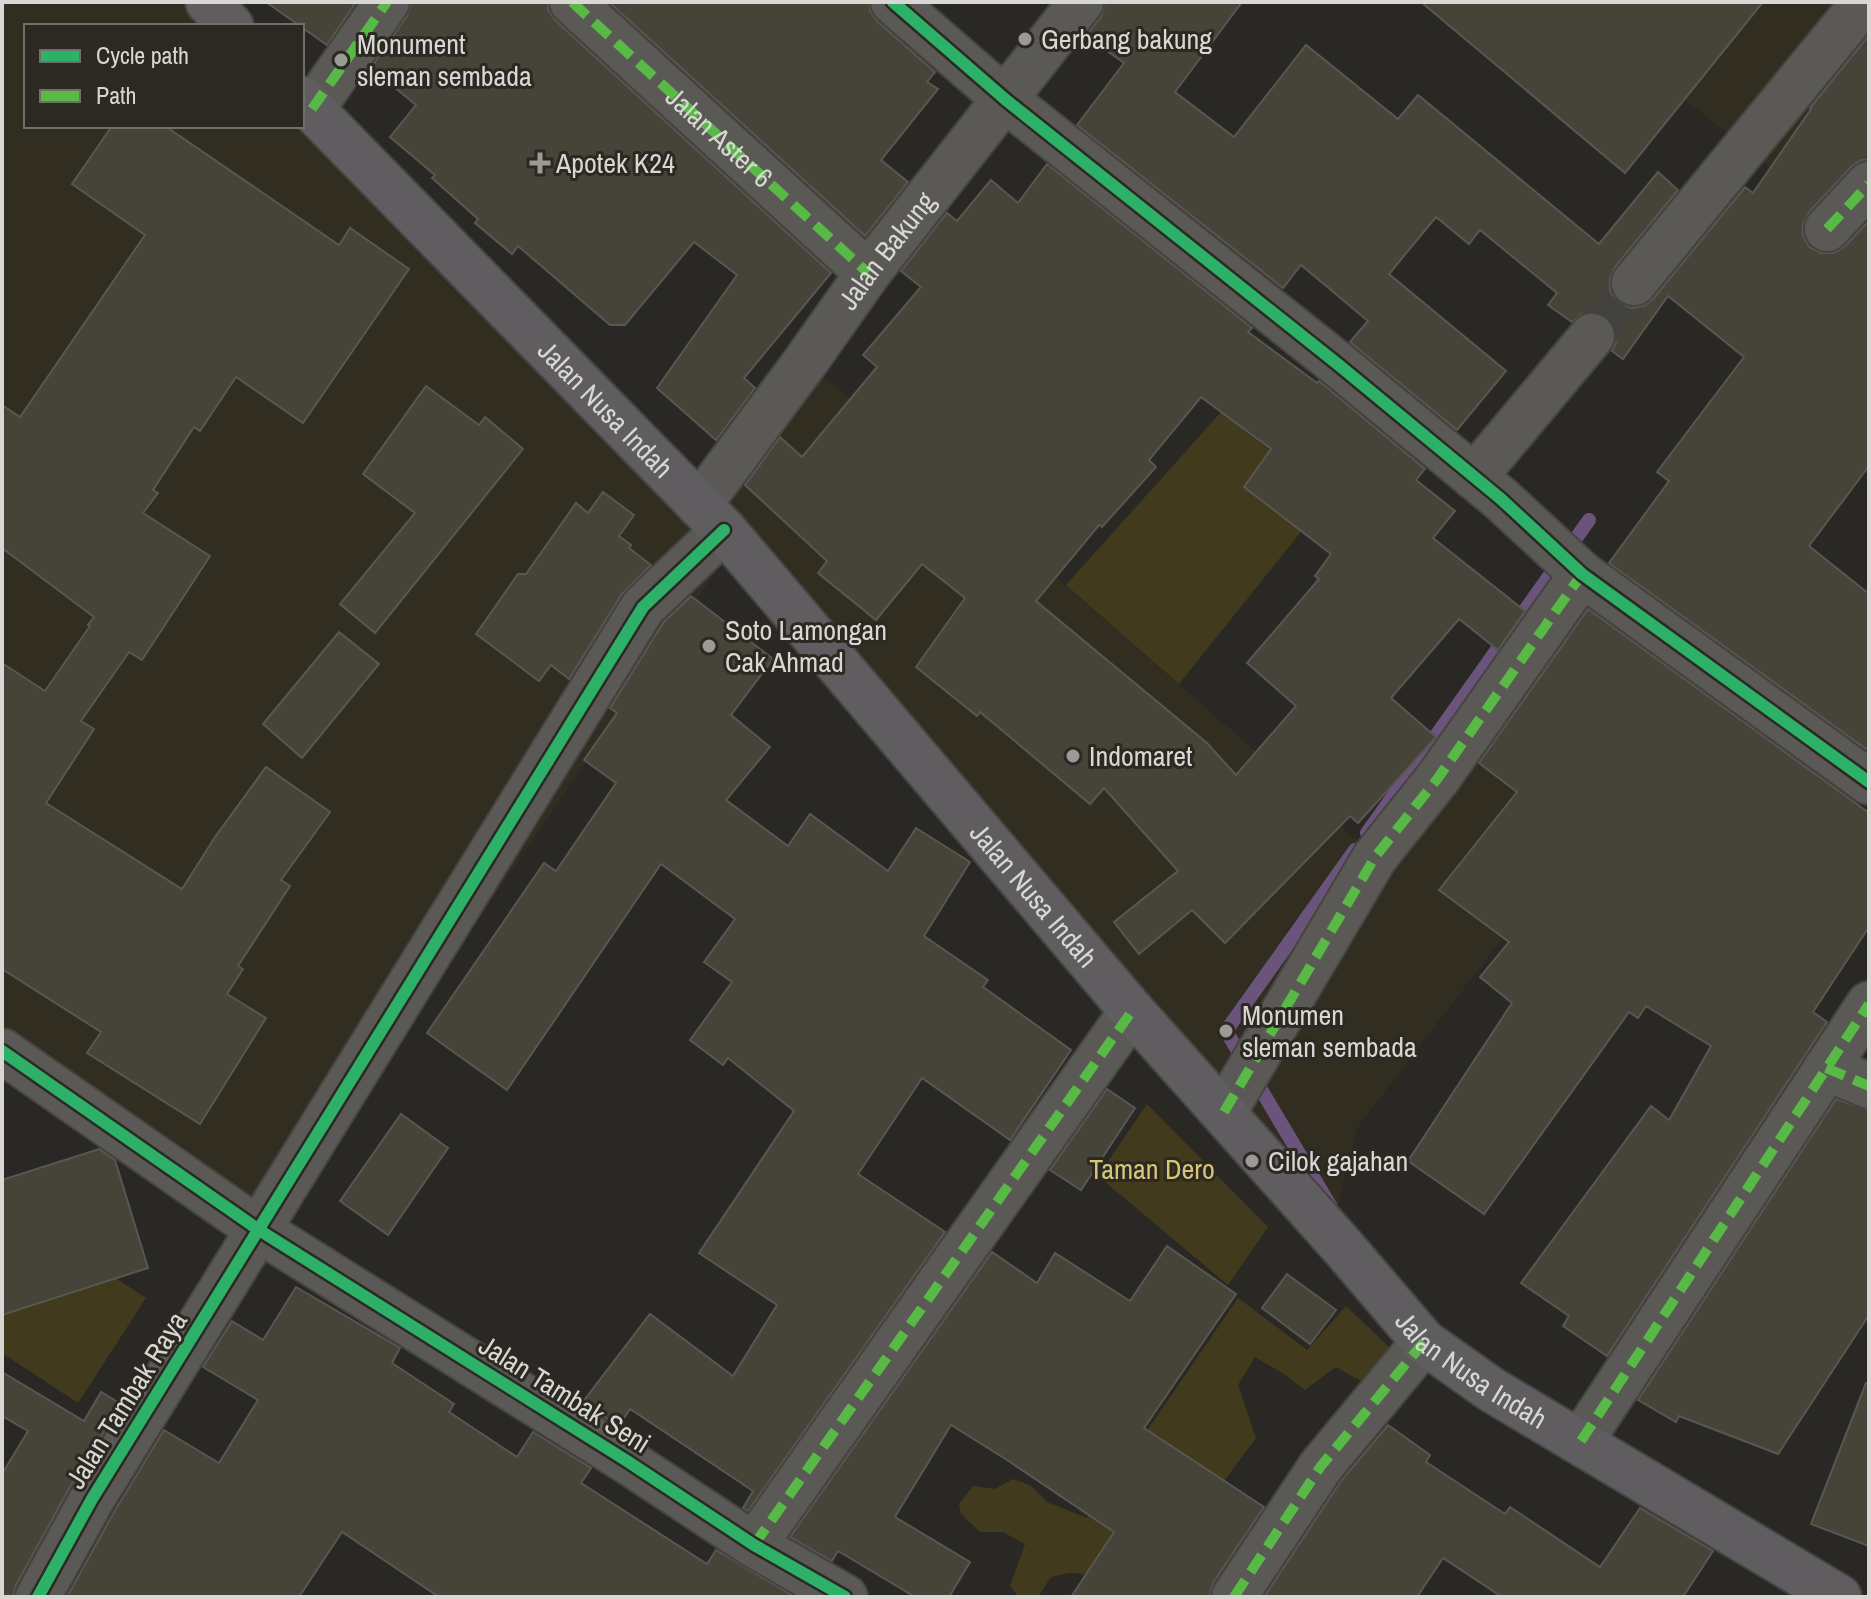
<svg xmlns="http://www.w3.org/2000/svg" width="1871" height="1599" font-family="'Archivo Narrow',sans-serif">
	<rect width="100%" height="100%" fill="#292824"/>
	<!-- built -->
	<g fill="#312e21">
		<polygon points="2,2 206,2 231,26 26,26 26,126 302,126 715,499 806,361 1066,585 1375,856 1593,573 1709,668 1357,1128 1329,1241 1208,1131 1331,929 1205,1127 718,501 730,551 278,1212 2,1038"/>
		<polygon points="1565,2 1869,2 1869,185 1837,223"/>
	</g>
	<!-- green -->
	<g fill="#413a1c">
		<polygon points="1221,412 1329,497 1179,684 1066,585"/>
		<polygon points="1147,1104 1268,1227 1228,1285 1098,1176"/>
		<polygon points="2,1203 146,1298 78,1403 2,1353"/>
		<polygon points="1238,1298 1307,1350 1346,1306 1406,1363 1373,1388 1336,1367 1305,1390 1284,1374 1255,1357 1238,1385 1256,1438 1224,1481 1170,1445 1086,1574 1069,1573 1051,1577 1038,1597 1019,1597 1010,1586 1025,1544 1003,1532 980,1532 961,1514 959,1504 973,1486 995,1489 1013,1479 1030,1485 1047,1502 1087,1518"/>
	</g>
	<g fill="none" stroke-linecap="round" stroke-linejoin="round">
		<!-- stream -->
		<g stroke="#6a547b" stroke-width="14">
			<polyline points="1367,833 1589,520"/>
			<polyline points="1331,1207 1226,1031 1355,850"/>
		</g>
	</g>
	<!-- building -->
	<g fill="#464338" stroke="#575753" stroke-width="2" fill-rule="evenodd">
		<polygon points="266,2 356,2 327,45"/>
		<polygon points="412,2 548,2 548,10 555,20 831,273 744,378 755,388 716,440 657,388 737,275 694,242 625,325 610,325 518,246 512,254 475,223 478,219 432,178 435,175 390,137 416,105 371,68 407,16"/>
		<polygon points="609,2 869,2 870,11 877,21 935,72 927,82 938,89 881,160 908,182 865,236"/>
		<polygon points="1105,2 1242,2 1175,92 1234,137 1306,45 1398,119 1418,95 1599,244 1658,172 1678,190 1615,267 1610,278 1610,291 1618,302 1631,308 1644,306 1653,299 1745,187 1753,193 1811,109 1810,108 1869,35 1869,160 1861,160 1851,167 1809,212 1803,224 1803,236 1809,247 1821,253 1834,253 1845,246 1869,221 1869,466 1809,546 1869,594 1869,745 1866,749 1609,563 1669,481 1657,472 1744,357 1668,296 1623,359 1612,351 1617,340 1616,328 1607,316 1597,312 1584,312 1572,322 1548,305 1557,293 1480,230 1469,244 1436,217 1389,274 1506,371 1457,430 1350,342 1368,321 1301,265 1283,288 1077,125 1124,63 1086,36 1101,17"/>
		<polygon points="1421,2 1763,2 1625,173"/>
		<polygon points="112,126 165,126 339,245 350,228 409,269 303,423 236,377 200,431 194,427 153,490 158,493 143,513 210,556 142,660 129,652 81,721 94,729 46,803 182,889 215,837 266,767 330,812 281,880 290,886 238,966 243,969 227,994 266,1018 200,1124 87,1053 101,1032 2,969 2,663 45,691 90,626 88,625 94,617 2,548 2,405 20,417 145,235 72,184"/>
		<path d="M1047 164 1252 328 1248 332 1317 383 1319 381 1425 469 1416 480 1455 511 1433 538 1525 611 1498 650 1459 619 1391 698 1436 737 1358 823 1350 816 1225 943 1192 910 1139 954 1114 922 1178 871 1104 788 1090 804 980 712 977 716 916 667 965 598 922 564 876 620 818 573 827 561 745 485 780 437 802 457 877 367 863 355 921 287 901 271 947 213 957 221 991 180 1018 203ZM1201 397 1271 449 1244 487 1331 554 1315 576 1319 579 1247 663 1296 706 1236 775 1207 743 1036 601 1099 525 1102 527 1156 467 1149 460Z"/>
		<polygon points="426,386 479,425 485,417 523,449 375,633 340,604 415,513 363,474"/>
		<polygon points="603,492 634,515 619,536 631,545 629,548 651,565 622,594 569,679 551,665 539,681 476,634 518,574 526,574 576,503 588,513"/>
		<polygon points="691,596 773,659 731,715 770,747 726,800 788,846 810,814 888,871 916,828 970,862 924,936 988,980 983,987 1071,1050 1010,1140 922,1078 858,1174 945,1232 748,1511 743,1508 753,1491 630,1409 619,1426 582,1403 650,1314 733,1376 777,1305 699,1253 794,1111 728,1058 723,1065 690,1040 732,982 704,962 735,919 661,864 507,1090 427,1033 544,863 556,871 616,783 584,760 617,713 610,708 663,623"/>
		<polygon points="1588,609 1869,813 1869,927 1813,1012 1827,1022 1607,1356 1563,1326 1569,1316 1521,1283 1651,1106 1669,1120 1711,1046 1646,1006 1638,1018 1629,1012 1484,1214 1408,1161 1512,1003 1480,977 1509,942 1439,890 1517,792 1479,763"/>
		<polygon points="339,632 379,664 302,758 263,724"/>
		<polygon points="1107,1089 1135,1108 1081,1190 1050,1170"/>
		<polygon points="1836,1099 1869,1110 1869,1315 1778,1454 1679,1416 1676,1422 1638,1400"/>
		<polygon points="401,1114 448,1148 388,1235 340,1201"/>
		<polygon points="99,1149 115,1160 148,1268 2,1315 2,1180"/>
		<polygon points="1167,1246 1236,1294 1144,1428 1264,1507 1213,1583 1209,1597 1071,1597 1114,1532 1007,1460 951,1425 895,1517 970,1562 949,1597 915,1597 838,1551 832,1561 790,1537 992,1252 1037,1283 1055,1253 1130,1301"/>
		<polygon points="1287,1274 1336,1310 1310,1344 1262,1308"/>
		<polygon points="296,1287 400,1348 392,1363 454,1404 449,1412 517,1457 533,1432 591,1468 581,1483 707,1564 716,1550 795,1597 439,1597 342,1532 299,1597 67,1597 114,1512 164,1430 219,1463 258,1400 203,1367 232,1321 263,1340"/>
		<polygon points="2,1372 84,1421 101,1392 121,1404 70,1487 16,1585 13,1597 2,1597 2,1474 28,1431 2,1416"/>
		<polygon points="1866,1383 1869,1384 1869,1546 1811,1524"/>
		<polygon points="1388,1425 1430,1455 1426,1462 1505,1514 1510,1507 1600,1567 1640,1508 1713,1551 1683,1597 1502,1597 1443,1558 1417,1597 1264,1597 1341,1481"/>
	</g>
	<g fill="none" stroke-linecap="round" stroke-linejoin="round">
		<!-- minor-tunnel -->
		<polyline stroke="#43423e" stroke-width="44" stroke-dasharray="44 22" stroke-linecap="butt" points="1592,336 1634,283"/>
		<!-- minor casing -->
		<g stroke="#454441" stroke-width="48">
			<g id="minor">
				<polyline points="572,2 868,273"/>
				<polyline points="893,2 1006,100 1340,366 1501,499 1582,574 1869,782"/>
				<polyline points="312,109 387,2"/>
				<polyline points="1827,229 1869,184"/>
				<polyline points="1634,283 1864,2"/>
				<polyline points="1474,477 1592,336"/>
				<path id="s1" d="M699 505 806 361 868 273 1081 2"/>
				<polyline points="2,1051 259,1230 627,1461 754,1545 845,1597"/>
				<polyline points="1826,1068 1869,1086"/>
				<polyline points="1224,1112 1375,857 1438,778 1582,574"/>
				<polyline points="1581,1441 1869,1004"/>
				<polyline points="754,1545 1132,1011"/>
				<polyline points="38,1597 92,1499 643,607 724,530"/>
				<polyline points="1234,1597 1321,1466 1424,1342"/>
			</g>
		</g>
		<!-- major casing -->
		<g stroke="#454441" stroke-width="48">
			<g id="major">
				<polyline points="208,2 231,26"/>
				<path id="s2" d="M302 99 724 530 1132 1011 1342 1246 1424 1342 1492 1390 1839 1597"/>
			</g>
		</g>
		<!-- minor -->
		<use href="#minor" stroke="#5a5955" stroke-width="44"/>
		<!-- major -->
		<use href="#major" stroke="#5f5d5f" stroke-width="44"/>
		<!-- quiet -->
		<g stroke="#58b947" stroke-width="10" stroke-dasharray="20 10" stroke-linecap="butt">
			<path id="s3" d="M572 2 868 273"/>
			<polyline points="312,109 387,2"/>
			<polyline points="1827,229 1869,184"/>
			<polyline points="1826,1068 1869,1086"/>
			<polyline points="1224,1112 1375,857 1438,778 1582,574"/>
			<polyline points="1581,1441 1869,1004"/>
			<polyline points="754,1545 1132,1011"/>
			<polyline points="1234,1597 1321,1466 1424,1342"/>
		</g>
		<!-- cycleway casing -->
		<g stroke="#2b2922" stroke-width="17">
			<g id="cycleway">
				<polyline points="893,2 1006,100 1340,366 1501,499 1582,574 1869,782"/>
				<polyline points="2,1051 259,1230 627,1461 754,1545 845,1597"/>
				<polyline points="38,1597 92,1499 643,607 724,530"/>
			</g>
		</g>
		<!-- cycleway -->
		<use href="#cycleway" stroke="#2db169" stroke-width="12"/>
	</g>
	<!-- markers -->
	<g fill="#9b9a96" stroke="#2b2922" stroke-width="3">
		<circle cx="1025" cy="39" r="8"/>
		<circle cx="341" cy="60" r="8"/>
		<path d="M536 151h8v8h8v8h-8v8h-8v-8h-8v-8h8z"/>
		<circle cx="709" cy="646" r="8"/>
		<circle cx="1073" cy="756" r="8"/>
		<circle cx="1226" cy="1031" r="8"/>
		<circle cx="1252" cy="1161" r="8"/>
	</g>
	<g text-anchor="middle" stroke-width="6" stroke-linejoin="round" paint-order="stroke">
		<!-- poi labels -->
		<g font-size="28" fill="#d8d7d3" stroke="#2b2922" text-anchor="start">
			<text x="1041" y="49">Gerbang bakung</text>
			<text x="357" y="54">Monument<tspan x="357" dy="32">sleman sembada</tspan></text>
			<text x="556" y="173">Apotek K24</text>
			<text x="725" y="640">Soto Lamongan<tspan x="725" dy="32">Cak Ahmad</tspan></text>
			<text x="1089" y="766">Indomaret</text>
			<text x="1242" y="1025">Monumen<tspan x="1242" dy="32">sleman sembada</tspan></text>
			<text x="1268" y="1171">Cilok gajahan</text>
		</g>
		<!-- street labels -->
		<g font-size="28" fill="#d8d7d3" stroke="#2b2922">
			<text dy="10" stroke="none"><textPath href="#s3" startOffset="200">Jalan Aster 6</textPath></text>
			<text dy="10" stroke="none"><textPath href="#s1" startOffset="316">Jalan Bakung</textPath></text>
			<text dy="10" stroke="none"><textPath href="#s2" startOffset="434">Jalan Nusa Indah</textPath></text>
			<text dy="10" stroke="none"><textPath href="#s2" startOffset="1082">Jalan Nusa Indah</textPath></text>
			<text dy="10" stroke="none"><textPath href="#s2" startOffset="1730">Jalan Nusa Indah</textPath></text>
			<text transform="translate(565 1394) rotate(32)" y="10">Jalan Tambak Seni</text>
			<text transform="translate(126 1400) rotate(-58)" y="10">Jalan Tambak Raya</text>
		</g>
		<!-- park labels -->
		<g font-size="28" fill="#d8c675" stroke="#2b2922">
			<text x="1152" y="1179">Taman Dero</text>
		</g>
	</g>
	<!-- border -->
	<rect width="1871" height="1599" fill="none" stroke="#d8d7d3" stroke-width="8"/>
	<!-- legend -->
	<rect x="24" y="24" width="280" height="104" fill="#2b2922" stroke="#706f69" stroke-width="2"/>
	<rect x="40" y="50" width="40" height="12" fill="#2db169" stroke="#706f69" stroke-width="2"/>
	<text x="96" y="64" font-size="24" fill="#d8d7d3">Cycle path</text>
	<rect x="40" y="90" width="40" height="12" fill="#58b947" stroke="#706f69" stroke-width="2"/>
	<text x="96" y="104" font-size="24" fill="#d8d7d3">Path</text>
</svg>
